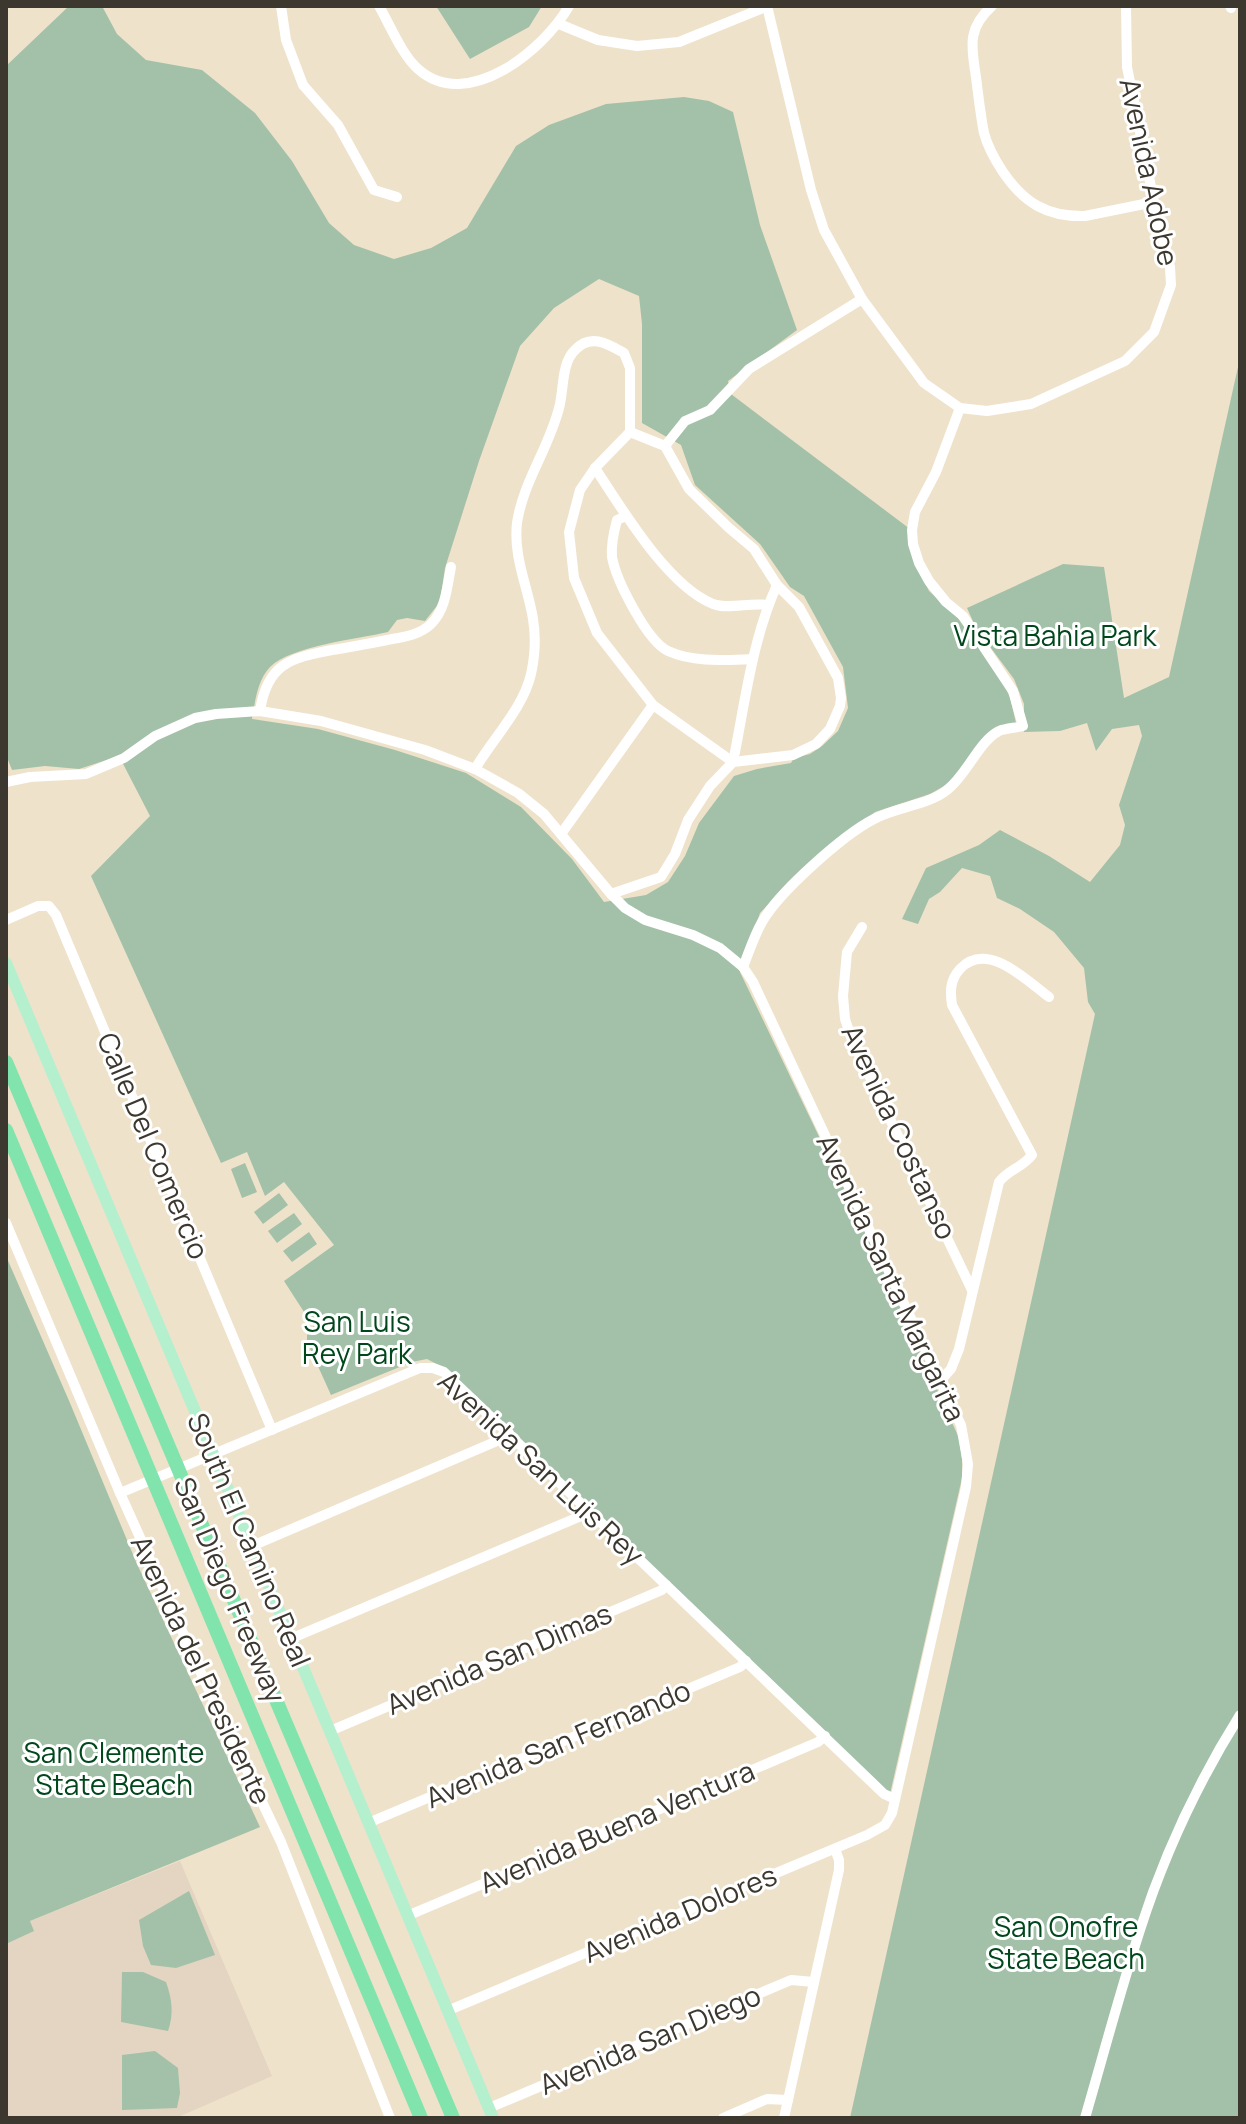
<svg xmlns="http://www.w3.org/2000/svg" width="1246" height="2124" font-family="Manrope,sans-serif">
	<rect width="100%" height="100%" fill="#efe2ca"/>
	<!-- education -->
	<polygon fill="#e3d5c2" points="180,1861 272,2076 176,2118 6,2118 6,1944 33,1931 30,1921"/>
	<!-- green -->
	<g fill="#a3c1a8" fill-rule="evenodd">
		<path d="M69 6H102L117 34 146 60 202 70 255 113 292 161 329 223 354 245 394 259 431 248 467 228 516 146 549 125 606 104 684 97 709 101 733 112 760 225 797 330 728 381 731 394 910 529 912 557 929 591 957 617 999 675 1010 697 1016 723 996 728 951 782 930 794 875 812 801 870 760 913 740 972 887 1278 959 1438 962 1459V1478L890 1794 446 1369 427 1359 412 1362 331 1395 307 1342V1335L315 1329 284 1281 334 1245 284 1182 265 1196 247 1152 221 1163 91 876 150 816 119 756 79 769 45 766 12 770 6 755V66ZM599 279 639 296 642 324V423L681 445 695 485 760 544 790 587 804 596 843 667 848 708 838 731 822 746 810 754 794 758 791 763 757 769 734 776 699 823 685 856 668 882 646 895 604 902 572 859 521 807 466 773 395 750 318 729 252 719C255 702 257 681 270 667 291 646 358 639 388 632L397 620 407 618 425 621 440 602 445 568 479 461 520 346 554 308Z"/>
		<polygon points="436,6 542,6 529,27 470,59"/>
		<polygon points="1240,358 1240,2118 850,2118 1095,1014 1088,1002 1084,968 1054,932 1020,909 997,898 990,876 962,868 940,892 929,899 918,924 902,919 926,868 979,845 1000,830 1049,856 1090,882 1120,845 1125,825 1119,805 1142,736 1139,725 1112,729 1096,751 1087,723 1060,731 1024,732 1024,704 1014,679 976,628 967,608 1063,564 1104,567 1124,698 1169,677"/>
		<polygon points="245,1163 257,1192 242,1198 231,1169"/>
		<polygon points="279,1193 288,1205 263,1224 254,1212"/>
		<polygon points="294,1213 302,1224 277,1243 268,1231"/>
		<polygon points="309,1232 317,1244 292,1262 283,1251"/>
		<polygon points="6,1256 70,1403 137,1564 260,1827 30,1921 34,1931 6,1944"/>
		<polygon points="189,1891 215,1955 176,1968 151,1965 143,1946 139,1920"/>
		<path d="M122 1972H143L166 1982C172 1999 174 2014 168 2031L121 2022Z"/>
		<polygon points="155,2051 178,2068 180,2093 177,2108 122,2110 122,2055"/>
	</g>
	<g fill="none" stroke-linecap="round" stroke-linejoin="round">
		<!-- minor -->
		<g stroke="#fff" stroke-width="10">
			<polyline points="281,6 286,40 303,85 338,125 374,190 397,197"/>
			<path d="M379 6C390 25 402 55 418 69 467 113 544 50 569 6"/>
			<polyline points="767,6 811,190 824,230 862,299 924,383 960,408 987,411 1031,404 1125,361 1154,332 1171,285 1170,267 1154,202 1127,67 1126,6"/>
			<path d="M992 6C964 31 973 51 977 85 979 101 981 118 984 133 988 148 995 160 1003 172 1024 203 1047 217 1085 216L1154 202"/>
			<polyline points="1230,6 1231,8"/>
			<polyline points="559,24 598,40 637,46 679,42 768,6"/>
			<polyline points="665,446 630,432 595,468 580,490 569,532 574,578 597,633 653,705 733,762"/>
			<polyline points="665,446 685,421 710,410 749,369 862,299"/>
			<path d="M595 468C622 509 667 585 713 604 729 610 750 602 768 605"/>
			<path d="M626 516 617 520C614 531 611 546 612 557 616 580 647 641 668 651 695 663 725 660 753 659"/>
			<path d="M260 711C267 664 290 658 332 650 352 647 372 643 392 639 405 637 421 634 431 624 446 609 447 587 451 567"/>
			<path d="M733 762C745 703 752 640 777 585"/>
			<path d="M475 769C493 738 523 709 531 674 535 656 536 637 533 619 528 587 513 557 517 523 523 482 549 448 559 408 564 391 561 363 575 350 591 333 608 344 624 353L630 368V432"/>
			<polyline points="6,782 30,777 86,774 124,758 155,736 195,718 216,714 260,711 321,721 425,750 475,769 518,793 544,814 611,894 625,908 645,920 693,935 720,948 743,967 753,982 961,1425 968,1464 966,1487 892,1813 885,1825 867,1835 447,2011"/>
			<polyline points="561,834 653,705"/>
			<polyline points="611,894 661,877 675,854 688,820 710,786 733,762 793,755 816,744 830,729 840,706 841,698 838,678 799,607 777,585 754,549 729,528 689,489 665,446"/>
			<polyline points="6,920 38,906 49,906 56,915 272,1430"/>
			<polyline points="862,927 847,952 843,996 845,1019 852,1040 972,1290"/>
			<path d="M743 967C749 952 754 936 762 922 779 892 843 835 874 819 896 807 929 805 947 790 967 775 978 742 999 731 1006 728 1016 728 1023 726L1013 691 963 616 946 602 929 581 919 563 913 544 912 530 915 512 936 472 960 408"/>
			<polyline points="6,1223 120,1493 206,1684 281,1842 390,2118"/>
			<path d="M941 1380 951 1369 959 1349 999 1182C1009 1169 1022 1168 1032 1155L952 1005C950 991 950 980 960 969 987 940 1026 980 1049 997"/>
			<polyline points="120,1493 420,1368 433,1368 444,1372 884,1794 895,1799"/>
			<polyline points="252,1546 504,1438 509,1433"/>
			<polyline points="290,1639 581,1516 588,1510"/>
			<polyline points="330,1731 662,1590 666,1585"/>
			<polyline points="368,1823 740,1667 746,1661"/>
			<polyline points="407,1916 818,1742 825,1736"/>
			<polyline points="489,2108 791,1980 814,1982"/>
			<polyline points="723,2118 767,2099 788,2100"/>
			<polyline points="784,2118 839,1870 839,1860 835,1849"/>
			<path d="M1085 2118C1103 2056 1120 1992 1140 1930 1164 1855 1198 1782 1240 1715"/>
		</g>
		<!-- major -->
		<polyline stroke="#b4efce" stroke-width="12" points="6,963 493,2118"/>
		<!-- highway -->
		<g stroke="#82e4ad" stroke-width="14">
			<polyline points="6,1062 453,2118"/>
			<polyline points="6,1130 421,2118"/>
		</g>
	</g>
	<g text-anchor="middle" stroke-width="6" stroke-linejoin="round" paint-order="stroke">
		<!-- street labels -->
		<g font-size="28" fill="#3d382f" stroke="#fff">
			<text transform="translate(1149 172) rotate(78)" y="10">Avenida Adobe</text>
			<text transform="translate(899 1132) rotate(65)" y="10">Avenida Costanso</text>
			<text transform="translate(153 1146) rotate(67)" y="10">Calle Del Comercio</text>
			<text transform="translate(891 1278) rotate(65)" y="10">Avenida Santa Margarita</text>
			<text transform="translate(541 1468) rotate(43)" y="10">Avenida San Luis Rey</text>
			<text transform="translate(249 1540) rotate(67)" y="10">South El Camino Real</text>
			<text transform="translate(230 1590) rotate(67)" y="10">San Diego Freeway</text>
			<text transform="translate(499 1659) rotate(-23)" y="10">Avenida San Dimas</text>
			<text transform="translate(201 1670) rotate(65)" y="10">Avenida del Presidente</text>
			<text transform="translate(558 1744) rotate(-23)" y="10">Avenida San Fernando</text>
			<text transform="translate(617 1827) rotate(-23)" y="10">Avenida Buena Ventura</text>
			<text transform="translate(680 1914) rotate(-23)" y="10">Avenida Dolores</text>
			<text transform="translate(650 2040) rotate(-23)" y="10">Avenida San Diego</text>
		</g>
		<!-- park labels -->
		<g font-size="28" fill="#00471c" stroke="#fff">
			<text x="1055" y="646">Vista Bahia Park</text>
			<text x="357" y="1332">San Luis<tspan x="357" dy="32">Rey Park</tspan></text>
			<text x="114" y="1763">San Clemente<tspan x="114" dy="32">State Beach</tspan></text>
			<text x="1066" y="1937">San Onofre<tspan x="1066" dy="32">State Beach</tspan></text>
		</g>
	</g>
	<!-- border -->
	<rect width="1246" height="2124" fill="none" stroke="#3d382f" stroke-width="16"/>
</svg>
